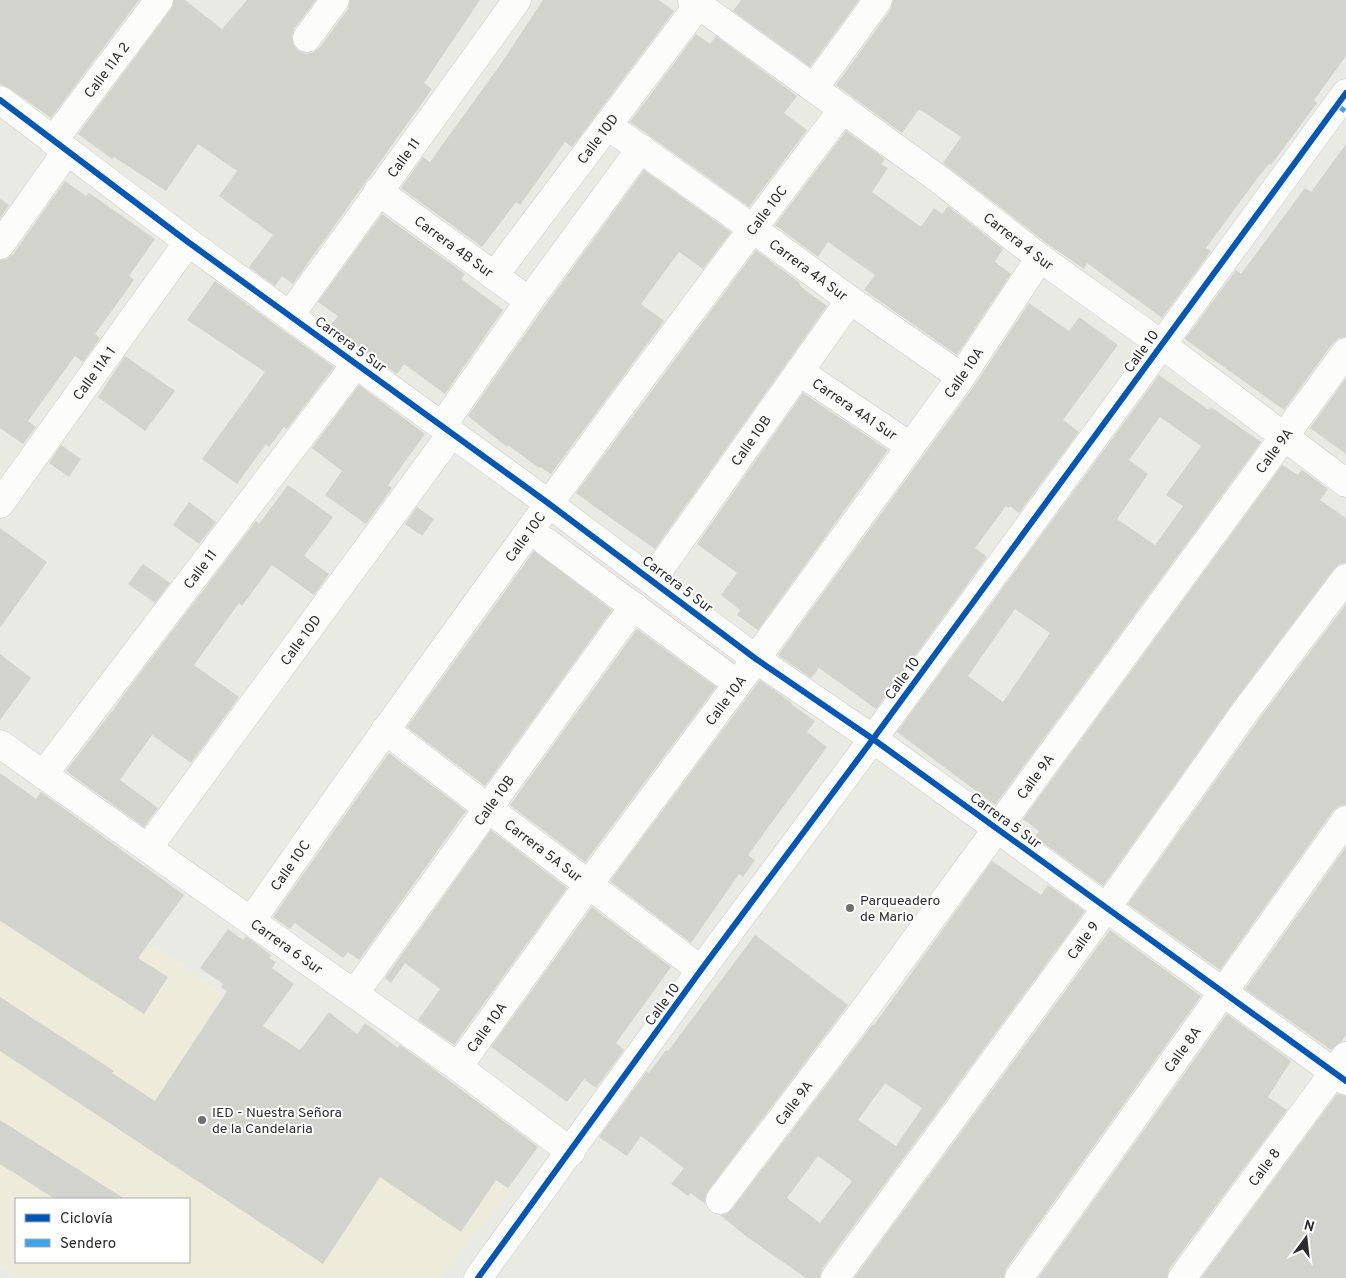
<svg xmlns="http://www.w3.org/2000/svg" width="1346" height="1278" font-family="Overpass,sans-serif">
	<rect width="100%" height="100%" fill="#eaeae4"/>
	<!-- education -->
	<path fill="#edecda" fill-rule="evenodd" d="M7 840 298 1048 511 1192 440 1278H17L0 1266V850ZM16 1199H189V1262H16Z"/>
	<!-- building -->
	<g fill="#d3d3ce" fill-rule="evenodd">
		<polygon points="0,0 139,0 51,118 9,88 0,84"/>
		<polygon points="174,0 185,0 222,29 247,0 316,0 294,29 292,36 293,44 297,50 306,54 314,52 320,47 348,9 350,0 480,0 424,83 432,89 293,284 282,276 275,286 249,267 273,235 219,196 237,171 198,144 166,191 114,157 112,159 78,134 171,9"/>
		<polygon points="543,0 659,0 674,11 572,147 565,142 520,205 516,202 482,247 401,188 423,157 430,162 500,65"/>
		<polygon points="741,0 859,0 810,67 733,11"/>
		<polygon points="893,0 1346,0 1346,56 1314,100 1317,103 1271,165 1269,164 1256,180 1206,248 1211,251 1162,318 1087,263 1084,269 1049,245 943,163 961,137 919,109 902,133 836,85 891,9"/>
		<polygon points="696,34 710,44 716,36 797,96 784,113 807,130 749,207 630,122"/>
		<polygon points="846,131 885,159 881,164 888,168 872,192 921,227 934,208 942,214 948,206 1003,249 995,262 1011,274 957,355 864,290 875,275 828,242 818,257 775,225"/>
		<polygon points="1346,144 1346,337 1339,338 1333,343 1284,410 1185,339 1236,270 1241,274 1305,188 1311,192"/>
		<polygon points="644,170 731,232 703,269 679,252 641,304 664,321 551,474 540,467 539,468 508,445 507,447 468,416 542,310"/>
		<polygon points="65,181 86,196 89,193 155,239 129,276 134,280 95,334 100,338 83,362 75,356 28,421 36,427 23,444 0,428 0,260 7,259 13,254"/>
		<polygon points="0,199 9,205 0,218"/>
		<polygon points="382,214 465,274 461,279 503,310 445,394 404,364 397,374 330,326 338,316 318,302"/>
		<polygon points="756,250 800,283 799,284 805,290 827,306 655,549 595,507 576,493"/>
		<polygon points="215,281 334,367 287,429 284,427 269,447 266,444 237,484 202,459 265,372 187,320"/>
		<polygon points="1029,303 1069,331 1079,317 1118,345 1063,420 1079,432 1019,513 1010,506 1008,508 1006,506 975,548 987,557 876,709 819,668 811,678 778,655 974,386"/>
		<polygon points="125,356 175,391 145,431 98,397"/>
		<path d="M1159 375 1209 410 1211 407 1261 442 995 805 897 732ZM1160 417 1201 446 1166 495 1183 506 1155 545 1117 519 1148 474 1129 460ZM1015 609 1050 633 1003 702 968 676Z"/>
		<polygon points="1346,378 1346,454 1310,428"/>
		<polygon points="359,385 425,434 388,485 392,488 366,524 325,495 342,471 312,448"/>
		<polygon points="803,393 888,450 758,630 737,615 740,610 721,595 737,573 697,544"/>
		<polygon points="61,445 81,459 69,477 49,463"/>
		<polygon points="1282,465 1298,475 1302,470 1328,489 1320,500 1346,518 1346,563 1339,564 1334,569 1235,700 1103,886 1035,837 1039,831 1023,819"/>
		<polygon points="288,485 333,517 304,556 329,574 314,595 272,565 242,606 239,603 194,665 239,697 191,763 152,735 120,780 158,808 144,827 66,771 112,711 113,711 122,697 256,521 259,524"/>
		<polygon points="189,502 216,522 199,544 173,525"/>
		<polygon points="417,507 434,519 422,536 405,524"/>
		<polygon points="0,528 47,562 0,628"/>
		<polygon points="534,551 612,610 485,786 407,727"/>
		<polygon points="143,564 170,583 155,603 128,584"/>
		<polygon points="1346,604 1346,805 1339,806 1333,811 1220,970 1128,904 1260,718"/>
		<polygon points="637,629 716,687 585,862 510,805"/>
		<polygon points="0,654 31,678 0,720"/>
		<polygon points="760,680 792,703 791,704 815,721 807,732 827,747 748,855 755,860 743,877 739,874 691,943 610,881"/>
		<polygon points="389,753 466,811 359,960 348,952 343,958 295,923 290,929 273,917"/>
		<polygon points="0,773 36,799 41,792 184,895 138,958 168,977 144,1014 0,921"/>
		<polygon points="491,830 567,888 454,1045 418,1020 440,989 405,963 391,983 385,978"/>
		<polygon points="1346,847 1346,1035 1342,1041 1331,1050 1245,989"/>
		<path d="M992 861 1041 895 1048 885 1085 911 822 1269 820 1278H806L747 1237 720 1215 726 1214 732 1209 873 1024 874 1025ZM885 1083 922 1108 896 1146 858 1120ZM818 1156 852 1181 820 1223 787 1198Z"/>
		<polygon points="592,907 671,967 616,1043 624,1050 596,1088 584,1079 567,1102 491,1047"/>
		<polygon points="228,929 243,940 246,936 271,955 269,958 276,962 272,968 294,984 263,1026 300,1050 329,1012 357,1034 365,1023 398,1048 400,1045 439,1073 538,1147 508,1188 496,1180 461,1232 380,1177 323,1264 0,1051 0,997 114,1071 112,1073 155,1101 227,991 221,987 223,984 200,968"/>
		<polygon points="1110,930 1201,996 1006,1269 1004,1278 854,1278"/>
		<polygon points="755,935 848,1005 708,1191 705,1198 705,1204 691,1193 688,1196 671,1184 684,1168 641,1136 627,1156 599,1137 647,1071 649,1073 666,1050 668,1051"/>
		<polygon points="1227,1014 1291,1061 1268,1097 1287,1110 1169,1269 1167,1278 1038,1278"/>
		<polygon points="1337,1094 1346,1096 1346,1278 1201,1278"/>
		<polygon points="0,1120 125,1199 55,1199 0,1164"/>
	</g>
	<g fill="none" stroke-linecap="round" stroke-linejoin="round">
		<!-- minor casing -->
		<g stroke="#c8c8c8" stroke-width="29">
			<g id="minor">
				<path id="s1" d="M692 0 940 180 1040 258 1161 344 1346 483"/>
				<polyline points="307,38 335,0"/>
				<polyline points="814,88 878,0"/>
				<polyline points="0,100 188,242 548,503 756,659 873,739 1346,1081"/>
				<path id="s2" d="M607 125 752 228 850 300 961 377"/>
				<path id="s3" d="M53 141 159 0"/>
				<path id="s4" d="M378 191 529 301"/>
				<polyline points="0,245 67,151"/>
				<path id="s5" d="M494 276 702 0"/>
				<path id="s6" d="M290 315 517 0"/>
				<path id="s7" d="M800 372 910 446"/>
				<polyline points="442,426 529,301 641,148"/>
				<path id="s8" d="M0 504 188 242"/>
				<polyline points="545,541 724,674"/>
				<path id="s9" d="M652 580 850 300"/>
				<path id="s10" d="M385 730 701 970"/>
				<path id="s11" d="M0 744 458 1067 571 1152"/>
				<path id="s12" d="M43 775 356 364"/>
				<path id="s13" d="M148 848 452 433"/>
				<path id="s14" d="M251 921C443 646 640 376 843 109"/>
				<path id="s15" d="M354 994 634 606"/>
				<path id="s16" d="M458 1067 588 885 739 682 961 377 1040 258"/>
				<path id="s17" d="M720 1200 867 1006 1346 352"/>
				<polyline points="478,1278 701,970 873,739 1346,93"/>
				<path id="s18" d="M835 1278 1107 907 1247 709 1346 578"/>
				<path id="s19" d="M1019 1278 1346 820"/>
				<path id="s20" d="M1182 1278 1346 1056"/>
			</g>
		</g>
		<!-- minor -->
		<use href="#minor" stroke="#fcfcfb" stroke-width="28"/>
		<!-- quiet -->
		<polyline stroke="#3ea3eb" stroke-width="5" stroke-dasharray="10 5" stroke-linecap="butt" points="1337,105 1346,112"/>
		<!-- cycleway casing -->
		<g stroke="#fff" stroke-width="9">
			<g id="cycleway">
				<polyline points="0,100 188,242 548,503 756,659 873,739 1346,1081"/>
				<polyline points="478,1278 701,970 873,739 1346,93"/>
			</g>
		</g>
		<!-- cycleway -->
		<use href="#cycleway" stroke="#0057b8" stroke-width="6"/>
	</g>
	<!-- markers -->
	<g fill="#6f6f6d" stroke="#fff" stroke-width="2">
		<circle cx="850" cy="908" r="5"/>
		<circle cx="202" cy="1120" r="5"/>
	</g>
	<g text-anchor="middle" stroke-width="4" stroke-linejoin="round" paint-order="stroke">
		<!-- street labels -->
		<g font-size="14" fill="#2d2d2d" stroke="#fff">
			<text dy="5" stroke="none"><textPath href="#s3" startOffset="89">Calle 11A 2</textPath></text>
			<text dy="5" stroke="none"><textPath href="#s5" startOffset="172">Calle 10D</textPath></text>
			<text dy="5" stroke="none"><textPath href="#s6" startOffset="194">Calle 11</textPath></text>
			<text dy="5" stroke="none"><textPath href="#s14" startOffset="878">Calle 10C</textPath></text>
			<text dy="5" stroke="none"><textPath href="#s1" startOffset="406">Carrera 4 Sur</textPath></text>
			<text dy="5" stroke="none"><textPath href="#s4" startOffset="94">Carrera 4B Sur</textPath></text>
			<text dy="5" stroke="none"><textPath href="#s2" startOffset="248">Carrera 4A Sur</textPath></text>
			<text transform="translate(351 344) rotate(36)" y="5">Carrera 5 Sur</text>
			<text transform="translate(1141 351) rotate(-54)" y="5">Calle 10</text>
			<text dy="5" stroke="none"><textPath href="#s8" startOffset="161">Calle 11A 1</textPath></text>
			<text dy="5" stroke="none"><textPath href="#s16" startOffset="859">Calle 10A</textPath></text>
			<text dy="5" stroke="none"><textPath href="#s7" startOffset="66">Carrera 4A1 Sur</textPath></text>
			<text dy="5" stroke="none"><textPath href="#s9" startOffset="171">Calle 10B</textPath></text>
			<text dy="5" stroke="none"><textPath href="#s17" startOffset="932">Calle 9A</textPath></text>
			<text dy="5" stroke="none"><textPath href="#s14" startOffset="472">Calle 10C</textPath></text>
			<text dy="5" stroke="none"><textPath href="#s12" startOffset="259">Calle 11</textPath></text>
			<text transform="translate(678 584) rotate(37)" y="5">Carrera 5 Sur</text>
			<text dy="5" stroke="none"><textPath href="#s13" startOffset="258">Calle 10D</textPath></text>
			<text transform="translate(902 678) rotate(-54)" y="5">Calle 10</text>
			<text dy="5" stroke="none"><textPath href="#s16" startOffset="454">Calle 10A</textPath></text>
			<text dy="5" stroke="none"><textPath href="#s17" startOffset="528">Calle 9A</textPath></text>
			<text dy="5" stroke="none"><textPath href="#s15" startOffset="239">Calle 10B</textPath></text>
			<text transform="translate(1006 820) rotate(36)" y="5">Carrera 5 Sur</text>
			<text dy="5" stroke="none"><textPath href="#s10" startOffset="199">Carrera 5A Sur</textPath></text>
			<text dy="5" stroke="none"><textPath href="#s14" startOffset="68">Calle 10C</textPath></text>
			<text dy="5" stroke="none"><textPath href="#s18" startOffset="419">Calle 9</textPath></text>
			<text dy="5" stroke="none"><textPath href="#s11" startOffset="351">Carrera 6 Sur</textPath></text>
			<text transform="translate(662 1004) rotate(-54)" y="5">Calle 10</text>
			<text dy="5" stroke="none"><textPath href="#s16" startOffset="49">Calle 10A</textPath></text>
			<text dy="5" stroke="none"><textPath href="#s19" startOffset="281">Calle 8A</textPath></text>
			<text dy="5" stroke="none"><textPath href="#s17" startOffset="122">Calle 9A</textPath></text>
			<text dy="5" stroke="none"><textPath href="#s20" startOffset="138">Calle 8</textPath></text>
		</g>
		<!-- poi labels -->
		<g font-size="14" fill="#2d2d2d" stroke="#fff" text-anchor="start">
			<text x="860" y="905">Parqueadero<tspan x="860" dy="16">de Mario</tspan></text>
			<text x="212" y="1117">IED - Nuestra Señora<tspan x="212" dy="16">de la Candelaria</tspan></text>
		</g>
	</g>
	<!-- legend -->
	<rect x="15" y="1198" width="175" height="65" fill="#ffffff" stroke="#ababab"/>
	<rect x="25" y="1214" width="25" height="8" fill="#0057b8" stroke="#ababab"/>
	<text x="60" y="1223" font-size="15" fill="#2d2d2d">Ciclovía</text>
	<rect x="25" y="1239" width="25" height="8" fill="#3ea3eb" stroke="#ababab"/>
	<text x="60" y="1248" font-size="15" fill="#2d2d2d">Sendero</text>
	<!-- north arrow -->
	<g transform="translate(1306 1238) rotate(15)" stroke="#ffffff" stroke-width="4" paint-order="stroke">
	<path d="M0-4L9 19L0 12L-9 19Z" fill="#2d2d2d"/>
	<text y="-8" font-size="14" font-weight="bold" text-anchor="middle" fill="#2d2d2d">N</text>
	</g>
</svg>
